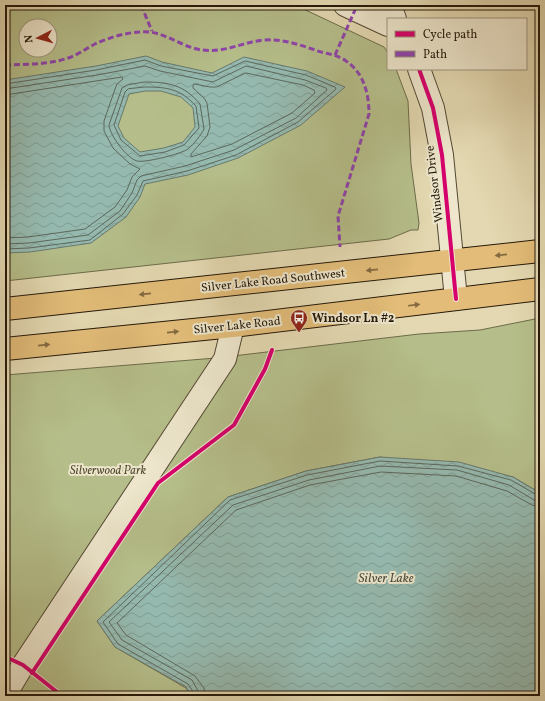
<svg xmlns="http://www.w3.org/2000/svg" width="545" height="701" font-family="Vollkorn,serif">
	<defs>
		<pattern id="water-waves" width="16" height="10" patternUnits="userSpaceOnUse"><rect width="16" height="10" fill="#95b9af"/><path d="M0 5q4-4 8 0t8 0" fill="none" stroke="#809e95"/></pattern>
	</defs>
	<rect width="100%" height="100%" fill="#e3d8b1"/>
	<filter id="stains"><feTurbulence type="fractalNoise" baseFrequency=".005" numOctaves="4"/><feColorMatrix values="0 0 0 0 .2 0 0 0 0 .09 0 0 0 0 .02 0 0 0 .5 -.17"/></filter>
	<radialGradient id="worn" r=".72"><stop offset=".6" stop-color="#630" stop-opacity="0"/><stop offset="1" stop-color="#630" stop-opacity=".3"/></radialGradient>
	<!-- park -->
	<g fill="#b5be8a" stroke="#6c6b4a" fill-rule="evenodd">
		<path d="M5 5H295L384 47 388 53V69H396L408 101 411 164 419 223 418 230H411L389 239 5 281ZM26 26H50V50H26Z"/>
		<polygon points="540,318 540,493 513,477 380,457 306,471 228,497 97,621 115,647 186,688 191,696 5,696 5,375 216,358 419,334 480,330"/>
	</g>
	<!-- water -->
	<g fill="url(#water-waves)" stroke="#68796d" fill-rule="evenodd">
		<path d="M146 56 162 62 212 73 244 57 307 71 345 87 301 125 238 158 188 175 145 184 140 197 126 217 91 243 30 252 5 253V80L96 66ZM145 91H161L181 97 193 108 195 127 183 142 164 148 140 152 124 138 118 126 129 94Z"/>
		<polygon points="380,457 459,462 513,477 540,493 540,696 191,696 186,687 115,647 97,621 228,497 306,471"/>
	</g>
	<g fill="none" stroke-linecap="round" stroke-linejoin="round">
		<!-- shore -->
		<g stroke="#5c685c" stroke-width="1">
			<polygon points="246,73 303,85 314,90 315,93 292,113 232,144 191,157 191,154 207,136 210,127 207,103 204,98 193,88 193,85 195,84 210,87 216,87"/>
			<path d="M145 82C169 82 184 85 200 104L204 129C201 135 194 144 188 149 181 154 145 163 137 161 127 158 110 136 109 125L122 88 127 85Z"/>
			<polyline points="5,84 96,70 145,60 161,66 213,76 245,61 306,75 335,87 336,89 298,122 236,155 187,171 143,181 137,195 123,214 90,240 29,248 5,249"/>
			<path d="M145 87C168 87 180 89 196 106L199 128 184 145 165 152 140 156 121 140 114 125 125 92 128 89Z"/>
			<polyline points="5,89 97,75 145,66 160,71 213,82 246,66 305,80 326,88 327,90 296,118 234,150 185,166 141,176 137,180 132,193 120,211 88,235 29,243 5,244"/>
			<polyline points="5,95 122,77 123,79 117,84 115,89 104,121 104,131 113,148 130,164 140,169 132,177 127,190 115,207 85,229 28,237 5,238"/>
			<polyline points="194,696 194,693 188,684 118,644 103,622 230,500 307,475 380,461 458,466 511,480 537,495 540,496"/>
			<polyline points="199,696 198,691 192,680 122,640 109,622 233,505 309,480 380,466 457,470 509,485 534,500 540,501"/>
			<polyline points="205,696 204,688 195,676 126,635 117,623 236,510 310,485 381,472 456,476 507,491 532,505 540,507"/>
		</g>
		<!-- minor casing -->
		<g stroke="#544834" stroke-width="24">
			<g id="minor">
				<polyline points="345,5 388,25"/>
				<polyline points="390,5 395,19"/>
				<polyline points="419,69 433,108 442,155 456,299"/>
				<polyline points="5,695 23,665 225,359 233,326"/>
			</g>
		</g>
		<!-- major casing -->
		<g stroke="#24180a" stroke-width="24">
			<g id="major">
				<polyline points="5,309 540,251"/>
				<polyline points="5,349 233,326 540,289"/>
			</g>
		</g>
		<!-- minor -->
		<use href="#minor" stroke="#ede6cc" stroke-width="22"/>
		<!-- major -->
		<use href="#major" stroke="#e2bc78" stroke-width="22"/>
		<!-- quiet -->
		<g stroke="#8e44ad" stroke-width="3" stroke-dasharray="6 3" stroke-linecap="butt">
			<polyline points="141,5 152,31"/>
			<polyline points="335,55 355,10"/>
			<path d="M5 65C27 64 50 65 71 57 79 54 87 48 95 44 108 38 124 33 139 32 162 29 180 47 202 50 226 53 242 42 264 40 282 39 298 44 315 50 325 54 337 54 346 61 364 73 369 94 369 114L338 216 340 247"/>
		</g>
		<!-- cycleway casing -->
		<g stroke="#ede6cc" stroke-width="6">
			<g id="cycleway">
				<polyline points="419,69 433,108 442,155 456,299"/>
				<polyline points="5,658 8,658 23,665 62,696"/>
				<polyline points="32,673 158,483 234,425 265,369 272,350"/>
			</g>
		</g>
		<!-- cycleway -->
		<use href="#cycleway" stroke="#d6006c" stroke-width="4"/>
	</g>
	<!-- one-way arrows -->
	<defs><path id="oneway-solid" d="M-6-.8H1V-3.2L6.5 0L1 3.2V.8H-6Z"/></defs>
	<g fill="#836a41">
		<use href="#oneway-solid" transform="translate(501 255) rotate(174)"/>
		<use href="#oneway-solid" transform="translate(372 270) rotate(174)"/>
		<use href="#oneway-solid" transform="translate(145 294) rotate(174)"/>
		<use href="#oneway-solid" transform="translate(414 305) rotate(-7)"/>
		<use href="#oneway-solid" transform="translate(173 332) rotate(-6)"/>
		<use href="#oneway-solid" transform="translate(44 345) rotate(-6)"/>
	</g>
	<!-- icons -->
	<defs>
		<g id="bus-pin" transform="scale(0.9)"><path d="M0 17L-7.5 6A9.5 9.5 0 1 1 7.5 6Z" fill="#8f2418" stroke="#ede6cc"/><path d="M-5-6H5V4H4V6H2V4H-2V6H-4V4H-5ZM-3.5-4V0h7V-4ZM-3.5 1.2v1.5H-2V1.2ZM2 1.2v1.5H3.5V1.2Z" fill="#fff"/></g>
	</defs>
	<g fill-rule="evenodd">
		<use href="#bus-pin" x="299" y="318"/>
	</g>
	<g text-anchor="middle" stroke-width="4" stroke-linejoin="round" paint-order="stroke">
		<!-- street labels -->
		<g font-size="12" fill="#24180a" stroke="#ede6cc">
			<text transform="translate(434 184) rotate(-97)" y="4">Windsor Drive</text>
			<text transform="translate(273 280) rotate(-6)" y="4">Silver Lake Road Southwest</text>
			<text transform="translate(237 325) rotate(-6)" y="4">Silver Lake Road</text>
		</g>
		<!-- poi labels -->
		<g font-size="12" font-weight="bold" fill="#24180a" stroke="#ede6cc" text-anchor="start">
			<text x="312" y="322">Windsor Ln #2</text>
		</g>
		<!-- park labels -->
		<g font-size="12" font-style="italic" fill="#504a30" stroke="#ede6cc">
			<text x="108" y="474">Silverwood Park</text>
		</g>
		<!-- water labels -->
		<g font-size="13" font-style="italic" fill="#4c5044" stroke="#ede6cc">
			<text x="386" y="582">Silver Lake</text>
		</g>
	</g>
	<!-- margin -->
	<rect width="545" height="701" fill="none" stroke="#e3d8b1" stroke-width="20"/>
	<rect x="6" y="6" width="533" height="689" fill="none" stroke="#24180a" stroke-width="2"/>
	<rect x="10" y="10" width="525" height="681" fill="none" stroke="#24180a"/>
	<!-- legend -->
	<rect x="387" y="18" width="140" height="52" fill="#ede6cc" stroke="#9d947e"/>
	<rect x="395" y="31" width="20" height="6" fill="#d6006c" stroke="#9d947e"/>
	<text x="423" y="38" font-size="12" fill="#24180a">Cycle path</text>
	<rect x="395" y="51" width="20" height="6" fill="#8e44ad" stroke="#9d947e"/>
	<text x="423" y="58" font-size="12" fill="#24180a">Path</text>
	<!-- north arrow -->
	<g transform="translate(38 38) rotate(264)"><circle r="19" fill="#ede6cc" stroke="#9d947e"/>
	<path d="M0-3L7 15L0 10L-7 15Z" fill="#8f2418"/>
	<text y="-6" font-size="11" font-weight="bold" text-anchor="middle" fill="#24180a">N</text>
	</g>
	<rect width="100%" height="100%" filter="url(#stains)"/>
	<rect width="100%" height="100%" fill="url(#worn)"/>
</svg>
